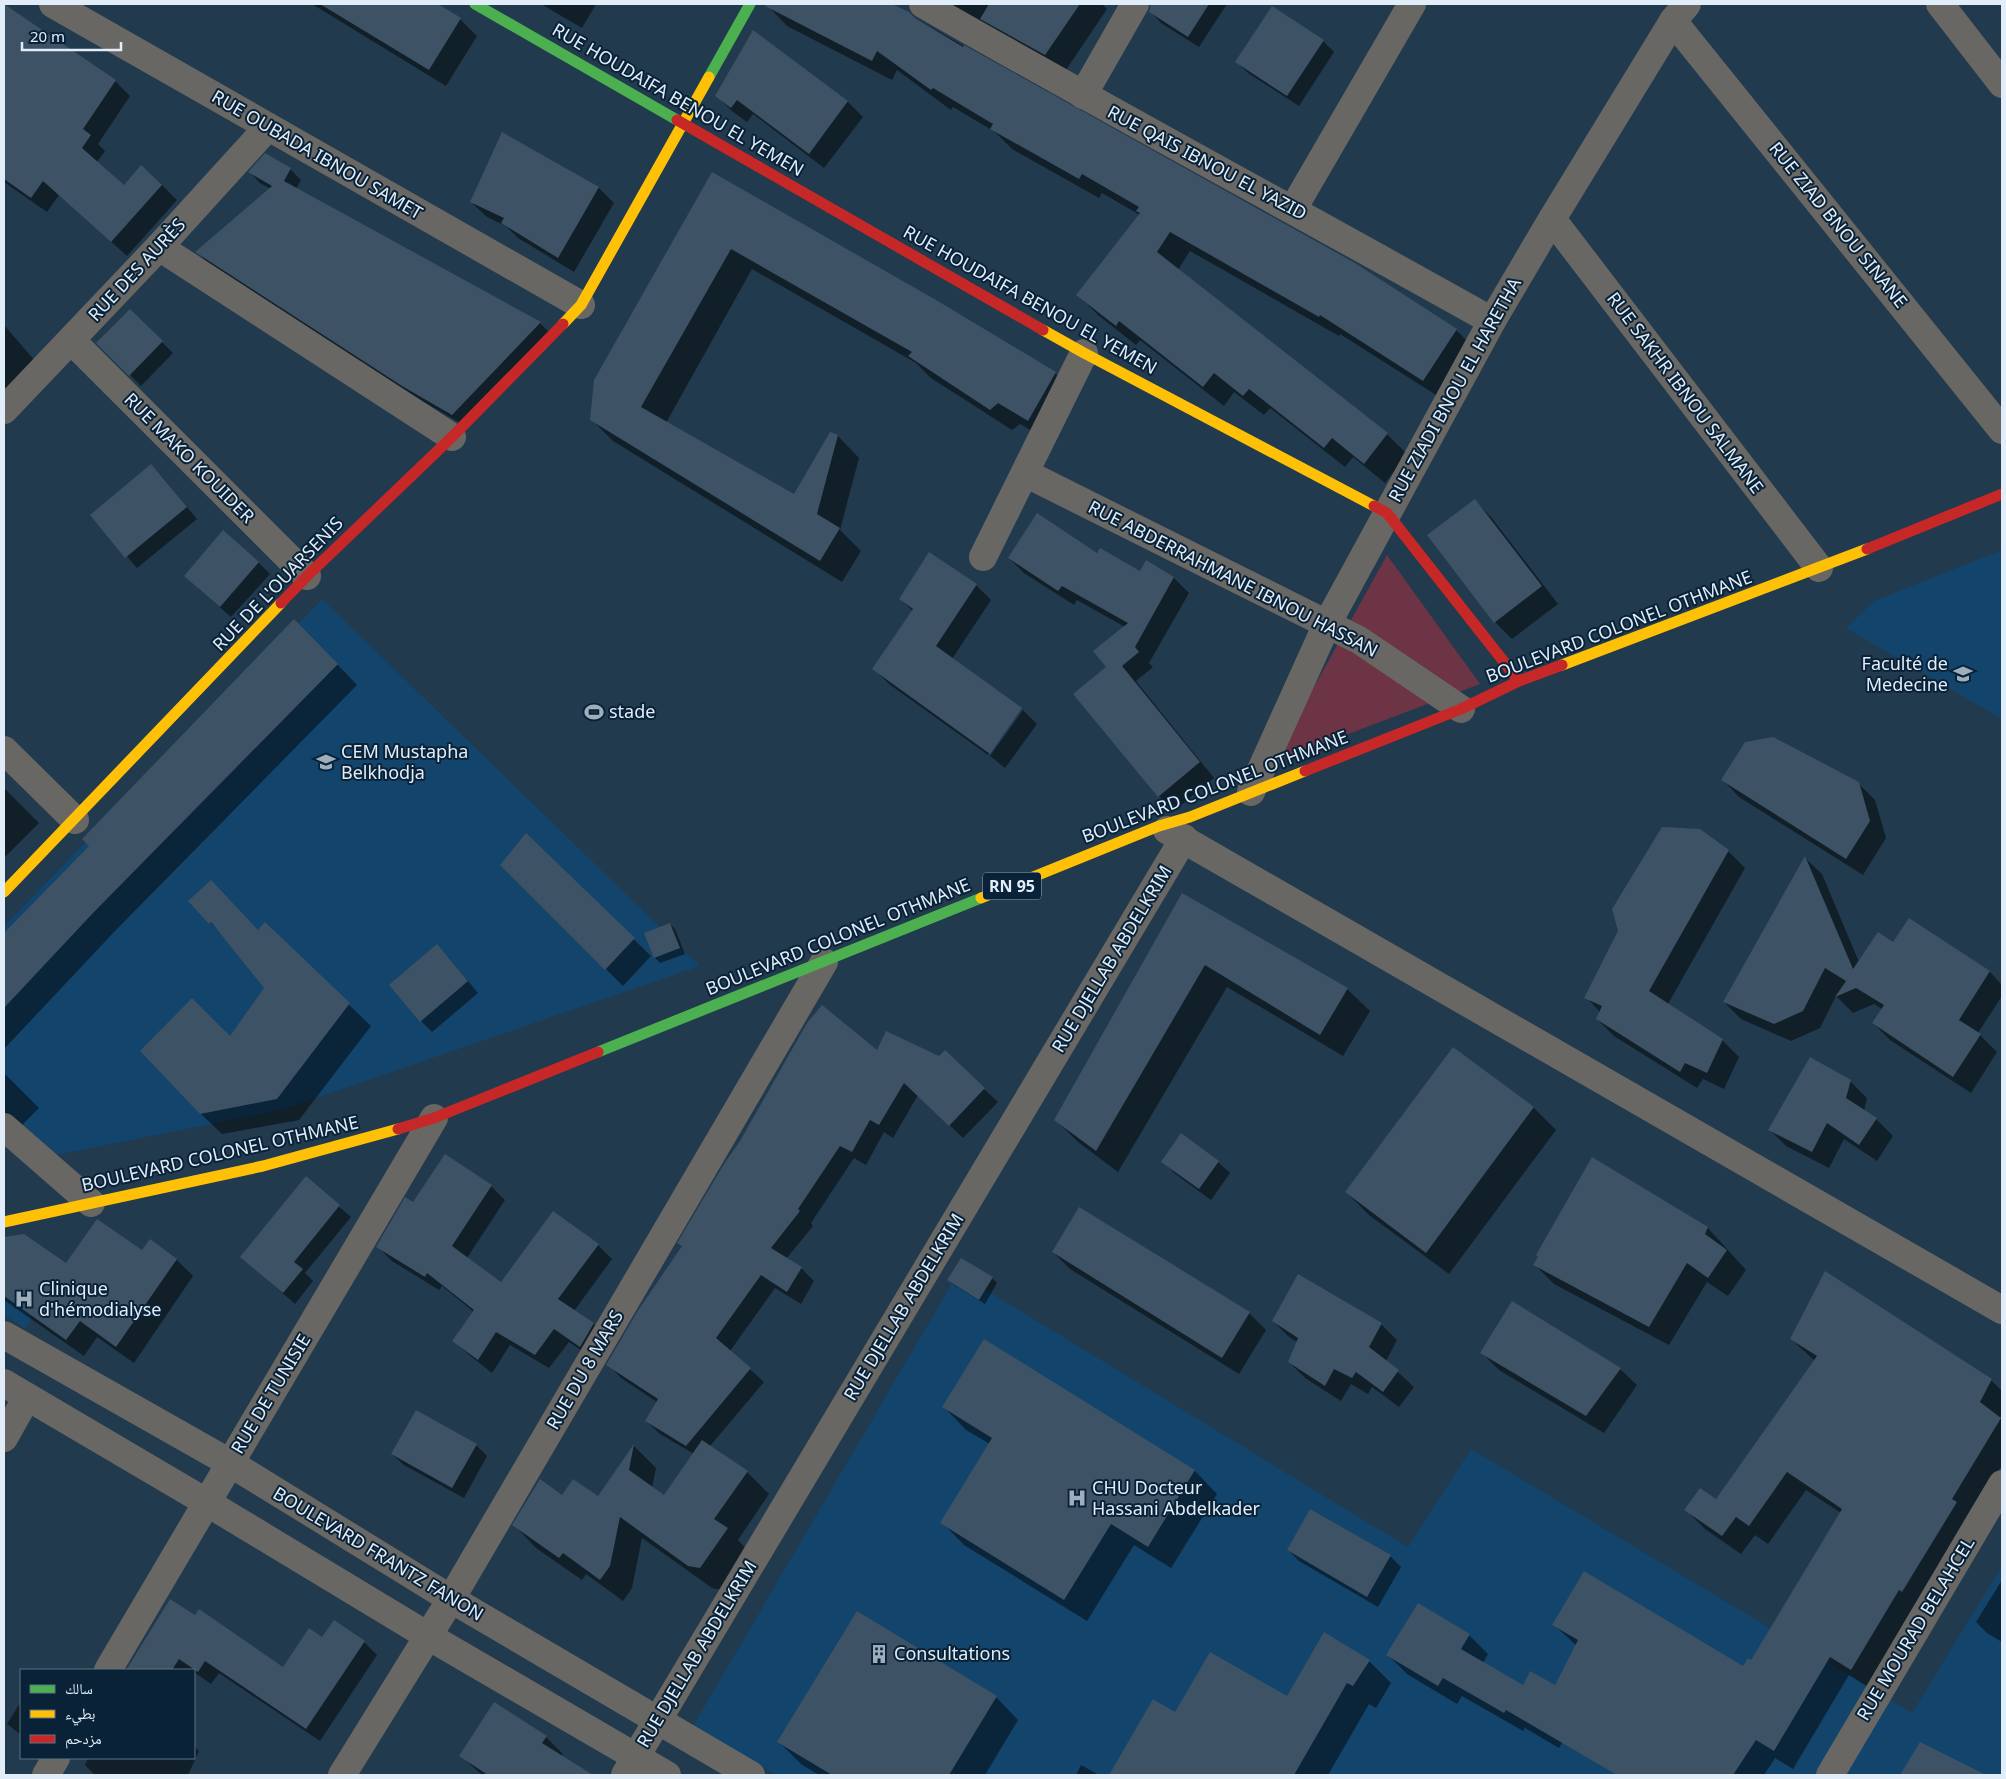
<svg xmlns="http://www.w3.org/2000/svg" width="2006" height="1779" font-family="'Noto Sans','Noto Naskh Arabic',sans-serif">
	<rect width="100%" height="100%" fill="#213a4e"/>
	<!-- built -->
	<g fill="#13446b">
		<polygon points="2002,550 2002,719 1846,628 1874,601"/>
		<polygon points="322,599 700,966 281,1110 56,1155 4,1108 4,926"/>
		<polygon points="12,1258 54,1284 25,1329 4,1315 4,1260"/>
		<polygon points="958,1273 1408,1547 1471,1449 1912,1713 2002,1566 2002,1775 776,1775 693,1726"/>
	</g>
	<!-- green -->
	<polygon fill="#6c3444" points="1387,555 1480,684 1272,763"/>
	<!-- shadow -->
	<g fill="#0007">
		<polygon points="312,4 436,4 460,19 477,36 446,86"/>
		<polygon points="541,4 596,4 582,28"/>
		<polygon points="766,4 891,4 1456,330 1476,350 1444,400 1340,334 1339,336 1190,251 1178,270 1387,434 1407,454 1385,483 1353,457 1345,467 1270,408 1264,415 1234,392 1224,406 1140,340 1136,345 1098,315 1078,295 1140,215 1102,193 1099,198 1012,149 995,132 953,107 951,110 897,70 892,80 787,26"/>
		<polygon points="942,4 1102,4 1107,9 1064,73"/>
		<polygon points="1152,4 1227,4 1199,47 1161,23 1150,11"/>
		<polygon points="7,7 115,81 130,96 98,144 105,151 97,162 124,186 162,185 177,200 127,256 59,195 47,212 4,182 4,11"/>
		<polygon points="1323,41 1334,52 1299,106 1248,73 1237,62"/>
		<polygon points="717,96 848,102 863,117 824,168 753,114 747,122 732,111"/>
		<polygon points="503,133 599,188 614,203 574,272 518,238 506,226 487,217 471,202"/>
		<polygon points="290,169 301,180 296,189 540,323 551,334 464,425 415,397 208,263 197,252 271,189 260,183 250,172"/>
		<polygon points="712,174 1055,373 1077,394 1049,441 1020,424 1012,430 931,378 916,363 752,269 666,423 794,496 830,433 838,436 859,458 840,530 861,551 842,582 613,441 591,419"/>
		<polygon points="130,311 173,353 141,386 98,343"/>
		<polygon points="4,325 36,362 4,391"/>
		<polygon points="162,477 197,519 137,568 92,515"/>
		<polygon points="1474,500 1491,517 1558,604 1512,639 1495,622"/>
		<polygon points="1097,555 1140,573 1146,562 1174,578 1189,593 1149,663 1153,667 1136,681 1214,778 1174,811 1159,796 1108,667 1125,627 1077,600 1074,605 1024,573 1009,558"/>
		<polygon points="258,562 270,574 231,617 197,587"/>
		<polygon points="976,585 991,600 952,659 1022,710 1020,710 988,755 889,684 874,669 913,611 900,599"/>
		<polygon points="315,641 357,685 114,932 4,1049 4,935 91,846"/>
		<polygon points="1023,710 1037,724 1005,768 990,756"/>
		<polygon points="1723,780 1858,783 1875,800 1886,838 1863,875 1739,797"/>
		<polygon points="4,788 39,823 4,858"/>
		<polygon points="526,835 651,956 623,986 501,865"/>
		<polygon points="1728,851 1745,868 1668,1004 1722,1040 1739,1057 1724,1089 1703,1079 1697,1088 1614,1036 1597,1019 1600,1012 1586,997"/>
		<polygon points="1805,858 1822,874 1859,962 1894,944 1909,920 1990,972 2002,985 2002,996 1978,1033 1997,1052 1971,1093 1890,1040 1873,1023 1882,1009 1874,1004 1853,1013 1836,996 1820,1028 1791,1041 1741,1019 1724,1002"/>
		<polygon points="1182,895 1347,989 1370,1011 1343,1056 1227,987 1118,1172 1078,1142 1056,1120"/>
		<polygon points="190,901 258,931 265,924 371,1026 299,1120 222,1134 200,1113 230,1038 265,988 228,941"/>
		<polygon points="670,924 675,929 685,954 660,963 655,958"/>
		<polygon points="448,957 478,993 432,1032 421,1021"/>
		<polygon points="1453,1048 1534,1108 1556,1130 1449,1274 1369,1215 1346,1192"/>
		<polygon points="877,1052 984,1089 998,1102 963,1138 918,1095 893,1138 884,1132 866,1165 854,1158 811,1223 813,1226 786,1259 801,1268 814,1281 801,1304 775,1288 730,1351 764,1382 710,1446 747,1472 769,1494 738,1540 749,1552 723,1590 712,1588 642,1538 632,1588 623,1601 586,1574 582,1580 536,1548 514,1525 598,1498 634,1446 656,1468 652,1488 664,1497 694,1454 660,1434 646,1421 657,1402 621,1378 608,1364"/>
		<polygon points="4,1073 39,1108 17,1130 4,1117"/>
		<polygon points="1850,1081 1867,1098 1864,1111 1876,1119 1893,1136 1877,1161 1844,1139 1829,1168 1786,1146 1769,1129"/>
		<polygon points="1181,1135 1218,1162 1230,1173 1211,1200 1174,1173 1163,1161"/>
		<polygon points="445,1156 491,1186 505,1200 467,1258 501,1284 598,1245 612,1259 574,1311 594,1324 608,1338 595,1360 569,1342 549,1368 510,1345 492,1373 468,1354 453,1340 474,1312 442,1286 439,1290 392,1261 378,1247 414,1204"/>
		<polygon points="1593,1159 1708,1228 1746,1270 1728,1296 1707,1282 1669,1345 1554,1284 1535,1265"/>
		<polygon points="306,1178 351,1217 305,1273 313,1281 295,1304 253,1267"/>
		<polygon points="4,1238 66,1265 142,1252 177,1260 193,1276 134,1363 97,1337 84,1356 4,1300"/>
		<polygon points="1053,1252 1249,1313 1266,1330 1239,1374 1070,1269"/>
		<polygon points="992,1278 997,1283 985,1304 954,1285 949,1280"/>
		<polygon points="1273,1321 1381,1324 1397,1340 1386,1361 1414,1387 1399,1407 1372,1387 1368,1394 1351,1384 1341,1401 1305,1378 1289,1362 1297,1342 1289,1337"/>
		<polygon points="1791,1339 1991,1380 2002,1391 2002,1414 2000,1418 2002,1421 2002,1465 1870,1688 1849,1675 1793,1769 1775,1758 1764,1775 1658,1775 1571,1727 1559,1748 1525,1728 1523,1731 1462,1696 1457,1704 1407,1674 1388,1655 1419,1604 1469,1635 1488,1654 1483,1663 1524,1687 1556,1686 1577,1646 1553,1624 1744,1667 1751,1661 1841,1513 1806,1490 1768,1544 1755,1535 1741,1554 1705,1529 1686,1510 1717,1501 1815,1361"/>
		<polygon points="985,1341 1195,1471 1217,1494 1171,1568 1134,1545 1087,1621 964,1545 942,1522 990,1444 966,1430 944,1407"/>
		<polygon points="1482,1353 1620,1369 1637,1385 1604,1433 1499,1370"/>
		<polygon points="476,1445 487,1456 464,1498 404,1465 392,1454"/>
		<polygon points="1288,1550 1390,1556 1401,1567 1378,1607 1299,1561"/>
		<polygon points="2002,1580 2002,1642 1987,1633 1976,1622"/>
		<polygon points="170,1600 283,1669 323,1638 364,1642 377,1655 320,1741 219,1673 211,1684 194,1672 194,1670 126,1670"/>
		<polygon points="1369,1661 1391,1683 1376,1708 1369,1704 1328,1775 1111,1775 1154,1700 1176,1713 1287,1698"/>
		<polygon points="996,1697 1018,1720 985,1775 819,1775 801,1764 779,1742"/>
		<polygon points="20,1703 21,1704 21,1735 7,1724"/>
		<polygon points="546,1737 563,1754 561,1756 575,1765 585,1775 482,1775 461,1756"/>
		<polygon points="1921,1744 1967,1767 1975,1775 1901,1775"/>
		<polygon points="194,1746 199,1751 188,1775 154,1774 153,1775 95,1775 85,1765 88,1758 194,1758"/>
		<polygon points="1081,1765 1099,1775 1076,1775"/>
	</g>
	<!-- building -->
	<g fill="#3d5265">
		<polygon points="4,4 116,80 83,129 91,135 82,148 124,185 141,165 162,185 111,242 43,181 31,198 4,179"/>
		<polygon points="320,4 438,4 461,18 429,70"/>
		<polygon points="766,4 892,4 909,12 915,18 963,47 964,45 1355,263 1457,329 1423,381 1320,315 1319,317 1170,232 1157,252 1388,433 1364,464 1332,438 1324,448 1249,389 1243,396 1214,373 1203,387 1119,321 1116,326 1076,295 1140,213 1136,211 1139,207 1082,174 1079,179 990,129 993,124 933,88 931,90 877,51 872,61 765,6"/>
		<polygon points="989,4 1080,4 1045,55 980,19"/>
		<polygon points="1151,4 1209,4 1188,37 1149,12"/>
		<polygon points="1272,6 1324,40 1287,96 1235,62"/>
		<polygon points="753,30 848,101 809,154 737,100 731,108 715,96"/>
		<polygon points="502,132 599,187 558,258 501,223 504,218 470,202"/>
		<polygon points="265,153 291,168 284,181 541,322 452,415 402,386 195,252 272,186 248,172"/>
		<polygon points="712,172 936,300 1056,372 1028,421 998,403 990,410 908,356 912,352 731,249 641,407 794,494 830,432 838,435 817,514 840,528 820,561 590,420 594,380"/>
		<polygon points="130,309 163,341 129,376 96,343"/>
		<polygon points="151,464 187,507 125,558 90,515"/>
		<polygon points="1475,499 1542,586 1494,623 1427,535"/>
		<polygon points="1037,513 1097,553 1100,548 1140,571 1146,560 1174,577 1135,647 1139,652 1122,666 1200,762 1158,797 1073,694 1106,667 1093,651 1128,623 1062,586 1058,591 1008,558"/>
		<polygon points="223,530 259,562 220,607 184,576"/>
		<polygon points="929,552 977,584 936,646 1022,708 990,754 872,669 913,609 899,599"/>
		<polygon points="294,619 338,664 94,912 4,1008 4,933 89,846 82,839"/>
		<polygon points="1773,737 1859,782 1870,821 1846,859 1721,780 1745,742"/>
		<polygon points="1662,827 1700,829 1729,850 1649,991 1723,1039 1707,1073 1685,1063 1680,1072 1596,1019 1602,1006 1584,998 1618,931 1612,909"/>
		<polygon points="526,833 635,938 605,970 500,865"/>
		<polygon points="1805,856 1853,969 1878,932 1893,942 1909,918 1990,971 1959,1020 1981,1034 1953,1077 1872,1023 1884,1005 1856,988 1835,997 1846,981 1825,968 1803,1011 1774,1024 1723,1002"/>
		<polygon points="211,880 258,930 265,922 350,1003 277,1099 200,1114 140,1051 192,998 230,1036 264,988 211,922 209,924 188,901"/>
		<polygon points="1182,893 1348,988 1320,1035 1205,965 1096,1151 1054,1120"/>
		<polygon points="670,923 680,948 654,958 644,933"/>
		<polygon points="437,944 468,981 420,1022 389,985"/>
		<polygon points="822,1005 877,1050 886,1031 939,1056 945,1050 985,1088 949,1126 904,1083 879,1125 870,1120 852,1152 840,1146 798,1209 800,1211 771,1248 802,1267 787,1292 761,1275 716,1338 751,1368 686,1446 645,1421 658,1399 606,1365 637,1312 682,1246 677,1243 724,1164 740,1141 807,1023"/>
		<polygon points="1453,1047 1534,1107 1426,1253 1345,1192"/>
		<polygon points="1810,1057 1851,1080 1846,1098 1877,1118 1859,1145 1827,1123 1812,1152 1768,1130"/>
		<polygon points="1181,1133 1219,1161 1199,1189 1161,1162"/>
		<polygon points="445,1154 492,1185 452,1246 501,1282 553,1211 599,1244 558,1299 594,1323 580,1347 554,1329 535,1355 496,1332 478,1360 452,1341 474,1310 427,1273 425,1277 376,1247 405,1197 413,1202"/>
		<polygon points="1592,1157 1708,1227 1705,1234 1727,1250 1708,1278 1687,1263 1649,1327 1533,1265 1538,1257 1536,1255"/>
		<polygon points="306,1176 340,1205 294,1262 303,1269 283,1293 240,1257"/>
		<polygon points="1079,1207 1250,1312 1222,1358 1052,1252"/>
		<polygon points="97,1219 142,1250 150,1239 177,1259 116,1347 80,1321 66,1340 4,1296 4,1237 24,1234 66,1263"/>
		<polygon points="961,1258 993,1277 979,1300 947,1280"/>
		<polygon points="1825,1271 1992,1379 1980,1402 2001,1418 1952,1499 1957,1502 1902,1592 1899,1590 1851,1670 1830,1657 1774,1751 1756,1740 1733,1775 1617,1775 1506,1710 1504,1713 1443,1678 1438,1686 1386,1655 1418,1603 1470,1634 1461,1649 1523,1685 1530,1671 1555,1685 1578,1640 1552,1625 1584,1571 1743,1666 1748,1658 1751,1660 1842,1509 1787,1472 1749,1526 1736,1517 1722,1536 1684,1510 1700,1488 1716,1499 1817,1356 1790,1339"/>
		<polygon points="1298,1274 1382,1323 1369,1347 1399,1370 1383,1392 1356,1372 1352,1378 1334,1369 1325,1386 1288,1362 1298,1338 1272,1321"/>
		<polygon points="1512,1301 1621,1368 1586,1416 1480,1353"/>
		<polygon points="984,1339 1195,1470 1148,1547 1111,1524 1064,1600 940,1523 992,1438 942,1407"/>
		<polygon points="416,1410 477,1444 452,1488 391,1454"/>
		<polygon points="702,1440 748,1471 714,1519 728,1528 700,1568 688,1566 620,1517 610,1566 600,1580 563,1553 559,1558 512,1525 540,1479 562,1495 573,1479 598,1496 634,1444 629,1470 664,1495"/>
		<polygon points="1310,1509 1391,1555 1367,1597 1287,1550"/>
		<polygon points="170,1599 195,1615 199,1609 283,1667 309,1628 322,1637 334,1620 365,1641 306,1729 205,1661 198,1672 179,1659 172,1670 126,1670"/>
		<polygon points="857,1611 997,1696 949,1775 832,1775 777,1742"/>
		<polygon points="1324,1632 1370,1660 1353,1686 1347,1683 1294,1775 1109,1775 1153,1699 1175,1712 1210,1652 1287,1696"/>
		<polygon points="494,1702 547,1736 542,1743 593,1775 488,1775 459,1756"/>
		<polygon points="1920,1742 1986,1775 1900,1775"/>
	</g>
	<g fill="none" stroke-linecap="round" stroke-linejoin="round">
		<!-- street -->
		<g stroke="#696764" stroke-width="28">
			<polyline points="53,4 581,305"/>
			<path d="M923 4C1111 112 1303 215 1492 321"/>
			<polyline points="1940,4 2002,84"/>
			<polyline points="1673,21 2002,430"/>
			<polyline points="1083,95 1135,4"/>
			<polyline points="1293,209 1412,4"/>
			<polyline points="1552,219 1819,568"/>
			<polyline points="159,247 452,437"/>
			<polyline points="71,340 307,576"/>
			<polyline points="4,410 159,247 268,127"/>
			<polyline points="1025,473 1359,640 1461,709"/>
			<polyline points="983,557 1084,353"/>
			<polyline points="4,750 75,820"/>
			<polyline points="1251,792 1327,624 1492,321 1552,219 1673,21 1687,4"/>
			<polyline points="1167,830 2002,1310"/>
			<polyline points="4,1127 91,1203"/>
			<polyline points="4,1335 230,1463 451,1599 751,1775"/>
			<polyline points="4,1383 206,1502 428,1636 667,1775"/>
			<polyline points="4,1438 27,1397"/>
			<polyline points="108,1670 434,1118"/>
			<polyline points="46,1775 56,1758"/>
			<polyline points="342,1775 451,1599 824,962"/>
			<polyline points="625,1775 1184,838"/>
			<polyline points="1830,1775 2002,1484"/>
		</g>
		<!-- fast -->
		<g stroke="#4caf50" stroke-width="11">
			<polyline points="475,4 677,120"/>
			<polyline points="709,77 750,4"/>
			<polyline points="598,1052 981,898"/>
		</g>
		<!-- slow -->
		<g stroke="#ffc107" stroke-width="11">
			<polyline points="563,324 581,305 709,77"/>
			<polyline points="1043,330 1084,353 1374,506"/>
			<polyline points="1562,665 1867,549"/>
			<polyline points="4,892 281,603"/>
			<polyline points="981,898 1159,826 1190,817 1305,771"/>
			<polyline points="4,1222 263,1166 398,1129"/>
		</g>
		<!-- jam -->
		<g stroke="#c62828" stroke-width="11">
			<polyline points="677,120 1043,330"/>
			<polyline points="1374,506 1387,513 1519,681"/>
			<polyline points="1867,549 2002,494"/>
			<polyline points="281,603 307,576 452,437 563,324"/>
			<polyline points="1305,771 1461,709 1519,681 1562,665"/>
			<polyline points="398,1129 434,1118 598,1052"/>
		</g>
	</g>
	<!-- icons -->
	<defs>
		<g id="university-bare" transform="scale(1.5)"><path d="M0-5L7-2L0 1L-7-2ZM-4 1L0 2.5L4 1V4Q0 6-4 4Z" fill="#9eaebd" stroke="#092237" stroke-width="2.5" paint-order="stroke"/></g>
		<g id="stadium-bare" transform="scale(1.5)"><path d="M0-5a6.5 5 0 1 0 0 10a6.5 5 0 1 0 0-10ZM-3.5-1.8h7v3.6h-7Z" fill="#9eaebd" stroke="#092237" stroke-width="2.5" paint-order="stroke"/></g>
		<g id="school-bare" transform="scale(1.5)"><path d="M0-5L7-2L0 1L-7-2ZM-4 1L0 2.5L4 1V4Q0 6-4 4Z" fill="#9eaebd" stroke="#092237" stroke-width="2.5" paint-order="stroke"/></g>
		<g id="hospital-bare" transform="scale(1.5)"><path d="M-5-5h3v3.5h4V-5h3V5h-3V1.5h-4V5h-3Z" fill="#9eaebd" stroke="#092237" stroke-width="2.5" paint-order="stroke"/></g>
		<g id="building-bare" transform="scale(1.5)"><path d="M-4-6H4V6H1V3H-1V6H-4ZM-2.5-4.3h1.7v1.8h-1.7ZM.8-4.3h1.7v1.8H.8ZM-2.5-1h1.7V.8h-1.7ZM.8-1h1.7V.8H.8Z" fill="#9eaebd" stroke="#092237" stroke-width="2.5" paint-order="stroke"/></g>
	</defs>
	<g fill-rule="evenodd">
		<use href="#university-bare" x="1963" y="674"/>
		<use href="#stadium-bare" x="594" y="712"/>
		<use href="#school-bare" x="326" y="762"/>
		<use href="#hospital-bare" x="24" y="1299"/>
		<use href="#hospital-bare" x="1077" y="1498"/>
		<use href="#building-bare" x="879" y="1654"/>
	</g>
	<g text-anchor="middle" stroke-width="4" stroke-linejoin="round" paint-order="stroke">
		<!-- shield labels -->
		<rect fill="#092237" stroke="#a0b0bf" stroke-width="1" x="983" y="872.5" width="58" height="27" rx="4"/>
		<g font-size="16" font-weight="bold" fill="#e1edf9">
			<text x="1012" y="892">RN 95</text>
		</g>
		<!-- street labels -->
		<g font-size="18" fill="#e1edf9" stroke="#092237">
			<text transform="translate(678 100) rotate(30)" y="6">RUE HOUDAIFA BENOU EL YEMEN</text>
			<text transform="translate(317 155) rotate(30)" y="6">RUE OUBADA IBNOU SAMET</text>
			<text transform="translate(1207 163) rotate(28)" y="6">RUE QAIS IBNOU EL YAZID</text>
			<text transform="translate(1838 225) rotate(51)" y="6">RUE ZIAD BNOU SINANE</text>
			<text transform="translate(137 270) rotate(-47)" y="6">RUE DES AURÈS</text>
			<text transform="translate(1030 300) rotate(29)" y="6">RUE HOUDAIFA BENOU EL YEMEN</text>
			<text transform="translate(1455 390) rotate(-61)" y="6">RUE ZIADI BNOU EL HARETHA</text>
			<text transform="translate(1685 393) rotate(53)" y="6">RUE SAKHR IBNOU SALMANE</text>
			<text transform="translate(189 458) rotate(45)" y="6">RUE MAKO KOUIDER</text>
			<text transform="translate(1233 579) rotate(27)" y="6">RUE ABDERRAHMANE IBNOU HASSAN</text>
			<text transform="translate(278 584) rotate(-46)" y="6">RUE DE L'OUARSENIS</text>
			<text transform="translate(1619 627) rotate(-21)" y="6">BOULEVARD COLONEL OTHMANE</text>
			<text transform="translate(1215 787) rotate(-21)" y="6">BOULEVARD COLONEL OTHMANE</text>
			<text transform="translate(838 937) rotate(-22)" y="6">BOULEVARD COLONEL OTHMANE</text>
			<text transform="translate(1112 959) rotate(-59)" y="6">RUE DJELLAB ABDELKRIM</text>
			<text transform="translate(220 1154) rotate(-13)" y="6">BOULEVARD COLONEL OTHMANE</text>
			<text transform="translate(904 1307) rotate(-59)" y="6">RUE DJELLAB ABDELKRIM</text>
			<text transform="translate(585 1370) rotate(-60)" y="6">RUE DU 8 MARS</text>
			<text transform="translate(271 1394) rotate(-59)" y="6">RUE DE TUNISIE</text>
			<text transform="translate(378 1554) rotate(31)" y="6">BOULEVARD FRANTZ FANON</text>
			<text transform="translate(1916 1629) rotate(-59)" y="6">RUE MOURAD BELAHCEL</text>
			<text transform="translate(697 1654) rotate(-59)" y="6">RUE DJELLAB ABDELKRIM</text>
		</g>
		<!-- poi labels -->
		<g font-size="18" fill="#e1edf9" stroke="#092237" text-anchor="start">
			<text x="1948" y="670" text-anchor="end">Faculté de<tspan x="1948" dy="21">Medecine</tspan></text>
			<text x="609" y="718">stade</text>
			<text x="341" y="758">CEM Mustapha<tspan x="341" dy="21">Belkhodja</tspan></text>
			<text x="39" y="1295">Clinique<tspan x="39" dy="21">d'hémodialyse</tspan></text>
			<text x="1092" y="1494">CHU Docteur<tspan x="1092" dy="21">Hassani Abdelkader</tspan></text>
			<text x="894" y="1660">Consultations</text>
		</g>
	</g>
	<!-- border -->
	<rect width="2006" height="1779" fill="none" stroke="#e1edf9" stroke-width="10"/>
	<!-- legend -->
	<rect x="20" y="1669" width="175" height="90" fill="#092237" stroke="#5f7385"/>
	<rect x="30" y="1685" width="25" height="8" fill="#4caf50" stroke="#5f7385"/>
	<text x="65" y="1694" font-size="15" fill="#e1edf9">سالك</text>
	<rect x="30" y="1710" width="25" height="8" fill="#ffc107" stroke="#5f7385"/>
	<text x="65" y="1719" font-size="15" fill="#e1edf9">بطيء</text>
	<rect x="30" y="1735" width="25" height="8" fill="#c62828" stroke="#5f7385"/>
	<text x="65" y="1744" font-size="15" fill="#e1edf9">مزدحم</text>
	<!-- scale -->
	<path d="M22 42v8h99v-8" fill="none" stroke="#e1edf9" stroke-width="2.5"/>
	<text x="30" y="42" font-size="15" fill="#e1edf9" stroke="#092237" stroke-width="4" paint-order="stroke">20 m</text>
</svg>
